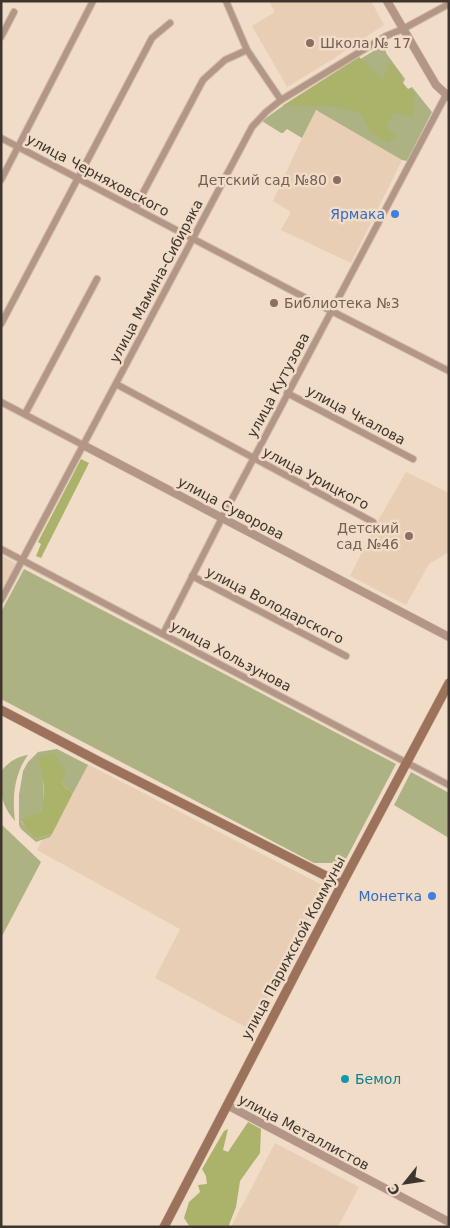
<svg xmlns="http://www.w3.org/2000/svg" width="450" height="1228" font-family="'DejaVu Sans',sans-serif">
	<rect width="100%" height="100%" fill="#f0dcc7"/>
	<!-- built -->
	<g fill="#e8ceb4">
		<polygon points="269,1 371,1 384,25 333,59 287,87 252,26 275,12"/>
		<polygon points="315,110 324,114 402,160 351,263 281,230 291,212 273,201"/>
		<polygon points="406,472 449,493 449,552 429,564 406,605 350,576 379,519"/>
		<polygon points="1,555 17,564 1,592"/>
		<polygon points="83,762 326,887 251,1030 155,978 180,929 37,850"/>
		<polygon points="275,1143 359,1187 338,1227 231,1227"/>
	</g>
	<!-- green -->
	<g fill="#acb281">
		<polygon points="385,44 386,53 405,79 403,83 408,89 412,87 432,112 407,161 402,160 316,110 302,138 287,129 283,133 281,133 262,121 280,108"/>
		<polygon points="24,569 396,764 346,859 334,863 314,863 1,699 1,612"/>
		<polygon points="57,749 88,765 73,793 65,787 62,782 43,773 44,803 41,811 21,821 35,839 52,834 50,837 36,842 21,829 19,825 19,795 23,771 28,762 38,752"/>
		<path d="M28 755C14 774 12 798 15 821 0 803 1 794 1 771 9 762 16 757 28 755Z"/>
		<polygon points="411,772 449,793 449,838 394,805"/>
		<polygon points="1,824 41,862 1,938"/>
	</g>
	<!-- forest -->
	<g fill="#abb36b">
		<polygon points="359,57 383,80 390,61 401,76 402,83 406,88 415,93 413,118 394,113 385,126 396,136 388,143 370,132 360,112 329,106 282,106"/>
		<polygon points="81,459 89,463 41,558 36,556 41,544 38,542"/>
		<path d="M54 753 66 773 62 782 65 787 73 793 52 834 35 839 26 828 21 820 41 811C47 795 43 774 38 758Z"/>
		<polygon points="248,1122 261,1129 260,1153 240,1181 236,1207 229,1225 231,1227 190,1227 184,1218 189,1202 200,1192 198,1185 207,1184 206,1176 202,1169 224,1131 228,1129 223,1150 228,1152"/>
	</g>
	<g fill="none" stroke-linecap="round" stroke-linejoin="round">
		<!-- minor casing -->
		<g stroke="#ccbba8" stroke-width="8">
			<g id="minor">
				<polyline points="226,1 247,50 281,100"/>
				<polyline points="1,37 14,12"/>
				<polyline points="1,138 302,296 449,371"/>
				<polyline points="1,180 93,1"/>
				<polyline points="135,208 203,80 225,60 247,50"/>
				<polyline points="1,324 152,38 170,23"/>
				<polyline points="116,384 373,522"/>
				<polyline points="287,393 413,459"/>
				<polyline points="1,402 83,445"/>
				<polyline points="25,414 97,279"/>
				<polyline points="1,549 449,785"/>
				<polyline points="192,576 346,656"/>
				<polyline points="1,600 252,127 266,112 281,100 386,36 403,29 449,4"/>
				<polyline points="163,634 222,518 446,95"/>
			</g>
		</g>
		<!-- tertiary casing -->
		<g stroke="#ccbba8" stroke-width="9">
			<g id="tertiary">
				<polyline points="387,1 436,85 449,97"/>
				<polyline points="83,445 449,637"/>
				<polyline points="227,1105 449,1222"/>
			</g>
		</g>
		<!-- secondary casing -->
		<g stroke="#ccbba8" stroke-width="10">
			<g id="secondary">
				<polyline points="1,710 100,762 342,884"/>
				<polyline points="164,1227 342,884 449,683"/>
			</g>
		</g>
		<!-- minor -->
		<use href="#minor" stroke="#b49686" stroke-width="6"/>
		<!-- tertiary -->
		<use href="#tertiary" stroke="#b49686" stroke-width="8"/>
		<!-- secondary -->
		<use href="#secondary" stroke="#9d725a" stroke-width="9"/>
	</g>
	<!-- markers -->
	<g fill="#8d6e63" stroke="#f0dcc7" stroke-width="2">
		<circle cx="310" cy="43" r="5"/>
		<circle cx="337" cy="180" r="5"/>
		<circle cx="274" cy="303" r="5"/>
		<circle cx="409" cy="536" r="5"/>
	</g>
	<g fill="#3f7fe0" stroke="#f0dcc7" stroke-width="2">
		<circle cx="395" cy="214" r="5"/>
		<circle cx="432" cy="896" r="5"/>
	</g>
	<circle fill="#0f9aa8" stroke="#f0dcc7" stroke-width="2" cx="345" cy="1079" r="5"/>
	<g text-anchor="middle" stroke-width="5" stroke-linejoin="round" paint-order="stroke">
		<!-- education labels -->
		<g font-size="14" fill="#785e54" stroke="#f0dcc7" text-anchor="start">
			<text x="320" y="48">Школа № 17</text>
			<text x="327" y="185" text-anchor="end">Детский сад №80</text>
			<text x="284" y="308">Библиотека №3</text>
			<text x="399" y="533" text-anchor="end">Детский<tspan x="399" dy="16">сад №46</tspan></text>
		</g>
		<!-- street labels -->
		<g font-size="14" fill="#3e362e" stroke="#f0dcc7">
			<text transform="translate(98 175) rotate(28)" y="5">улица Черняховского</text>
			<text transform="translate(156 281) rotate(-62)" y="5">улица Мамина-Сибиряка</text>
			<text transform="translate(278 385) rotate(-62)" y="5">улица Кутузова</text>
			<text transform="translate(356 415) rotate(28)" y="5">улица Чкалова</text>
			<text transform="translate(316 478) rotate(28)" y="5">улица Урицкого</text>
			<text transform="translate(231 508) rotate(28)" y="5">улица Суворова</text>
			<text transform="translate(275 605) rotate(27)" y="5">улица Володарского</text>
			<text transform="translate(231 656) rotate(28)" y="5">улица Хользунова</text>
			<text transform="translate(293 948) rotate(-62)" y="5">улица Парижской Коммуны</text>
			<text transform="translate(304 1132) rotate(28)" y="5">улица Металлистов</text>
		</g>
		<!-- shop labels -->
		<g font-size="14" fill="#366cbe" stroke="#f0dcc7" text-anchor="end">
			<text x="385" y="219">Ярмака</text>
			<text x="422" y="901">Монетка</text>
		</g>
		<!-- culture labels -->
		<g font-size="14" fill="#0d838f" stroke="#f0dcc7" text-anchor="start">
			<text x="355" y="1084">Бемол</text>
		</g>
	</g>
	<!-- border -->
	<rect width="450" height="1228" fill="none" stroke="#3e362e" stroke-width="5"/>
	<!-- north arrow -->
	<g transform="translate(405 1183) rotate(240)" stroke="#f0dcc7" stroke-width="4" paint-order="stroke">
	<path d="M0-4L9 19L0 12L-9 19Z" fill="#3e362e"/>
	<text y="-8" font-size="14" font-weight="bold" text-anchor="middle" fill="#3e362e">С</text>
	</g>
</svg>
